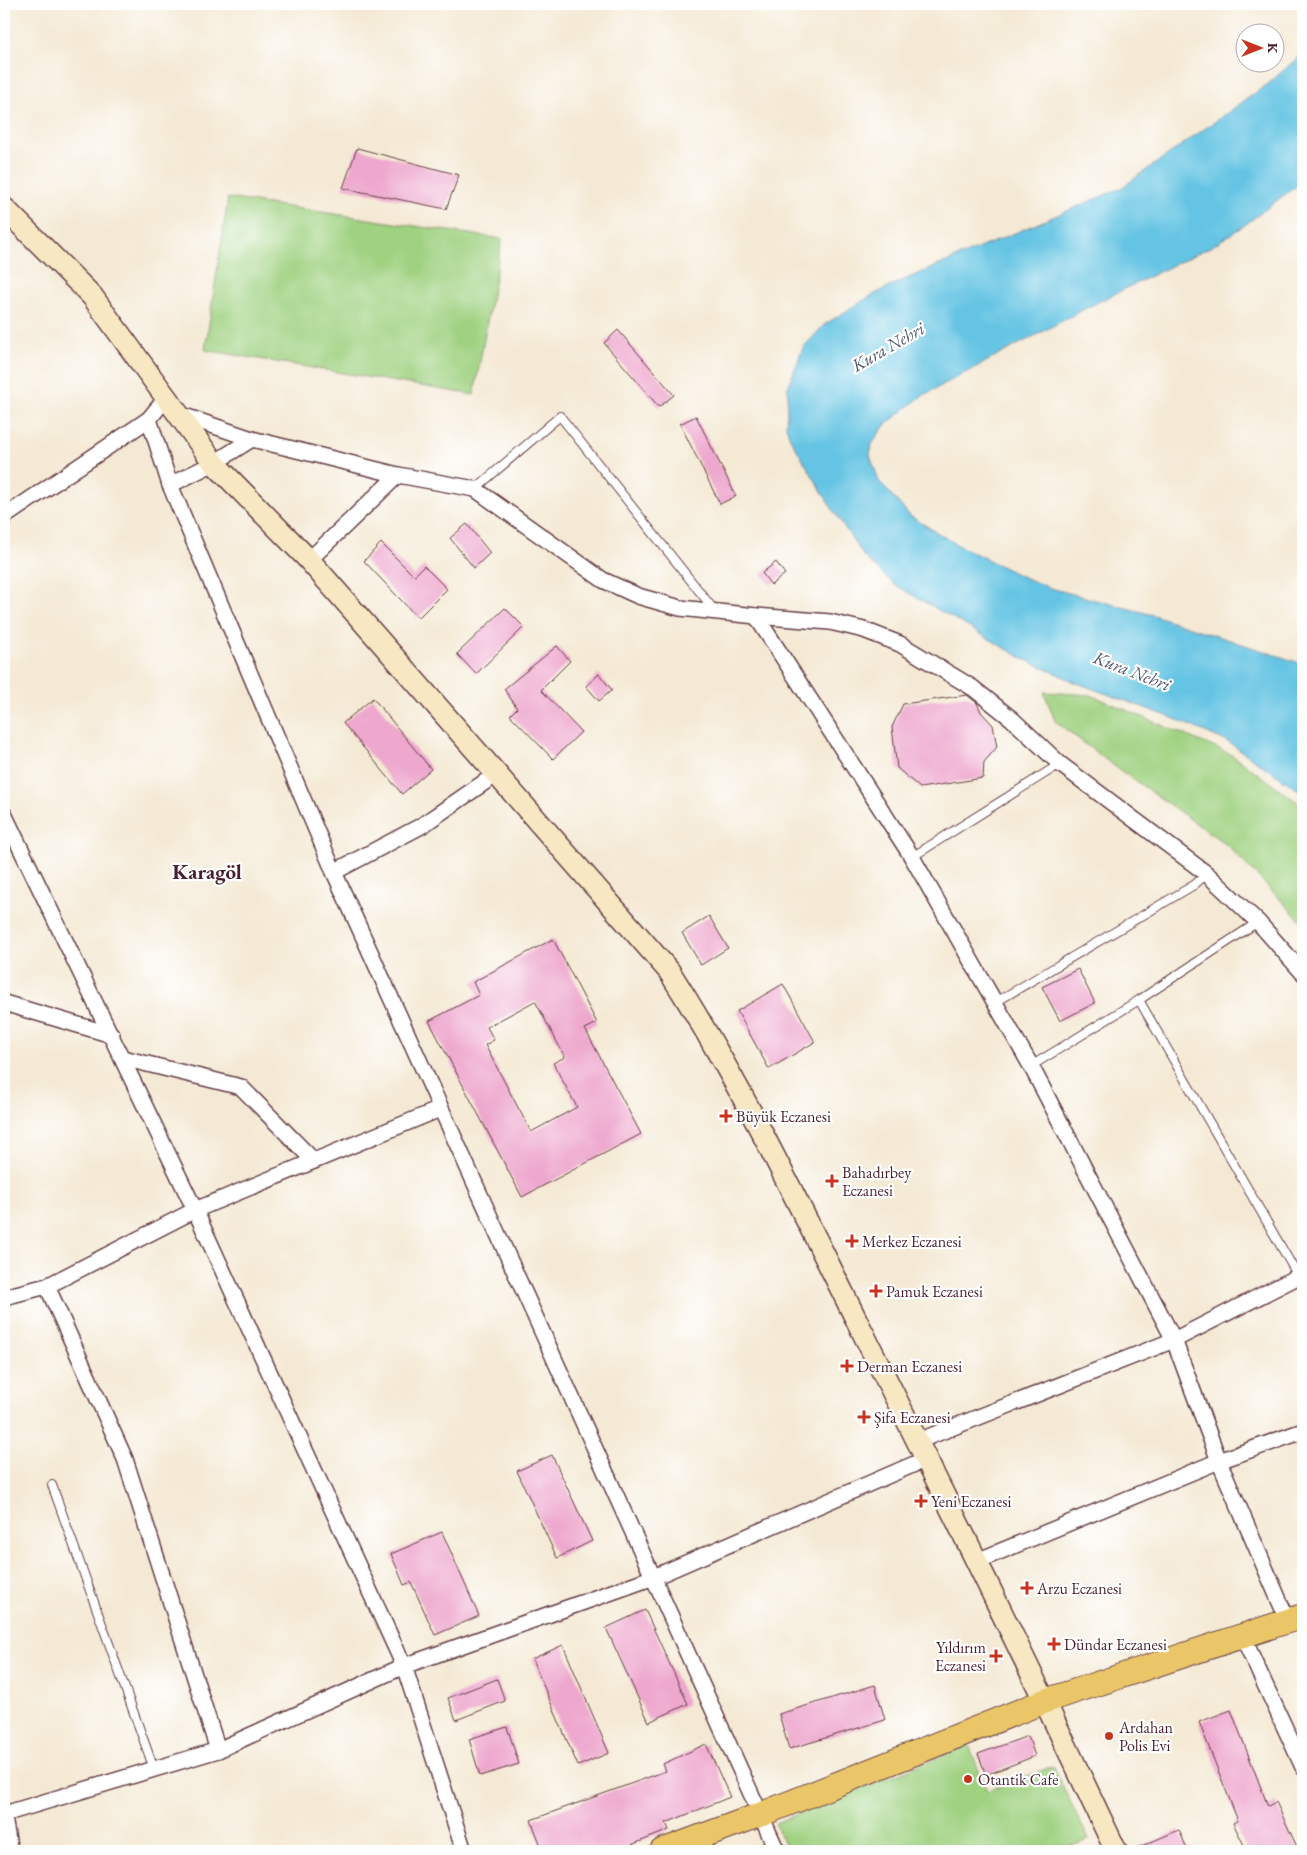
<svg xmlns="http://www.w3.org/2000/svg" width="1307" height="1855" font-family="'EB Garamond',serif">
	<rect width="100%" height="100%" fill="#fff"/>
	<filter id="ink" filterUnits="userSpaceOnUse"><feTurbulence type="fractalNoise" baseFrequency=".02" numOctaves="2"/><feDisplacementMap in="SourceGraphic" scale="10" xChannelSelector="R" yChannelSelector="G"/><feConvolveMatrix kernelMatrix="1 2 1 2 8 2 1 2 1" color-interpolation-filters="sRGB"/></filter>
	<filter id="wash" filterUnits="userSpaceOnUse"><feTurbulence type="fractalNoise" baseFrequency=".0096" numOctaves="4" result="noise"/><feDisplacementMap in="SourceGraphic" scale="20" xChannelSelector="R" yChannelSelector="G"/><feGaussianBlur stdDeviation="1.12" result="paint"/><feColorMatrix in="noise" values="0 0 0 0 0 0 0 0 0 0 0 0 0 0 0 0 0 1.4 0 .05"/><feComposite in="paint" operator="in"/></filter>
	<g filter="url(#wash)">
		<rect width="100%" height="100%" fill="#f4e9d4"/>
		<!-- green -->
		<g fill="#9fd180" stroke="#747856">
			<polygon points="228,198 502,239 474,395 205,350"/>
			<polygon points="1044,692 1091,695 1232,755 1303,806 1303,923 1227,845 1110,763 1055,721"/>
			<polygon points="969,1745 987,1791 1053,1766 1089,1840 1056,1851 787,1851 775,1823"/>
		</g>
		<!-- water -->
		<polygon fill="#65c4e3" stroke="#587287" points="1303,53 1303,181 1242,227 1212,246 1096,303 922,396 885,425 872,444 870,456 879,481 910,516 956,544 1021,576 1050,588 1153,615 1303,664 1303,793 1228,742 1175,719 1077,683 1024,659 895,585 865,558 836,515 790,438 786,426 788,387 803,348 824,325 869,297 899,282 1121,188 1268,84"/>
		<g id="blocks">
			<!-- building -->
			<g fill="#eea8ce" fill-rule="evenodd">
				<polygon points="357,148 459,175 446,209 343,188"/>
				<polygon points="618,330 674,395 659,407 604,343"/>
				<polygon points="696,416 736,496 720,504 680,424"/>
				<polygon points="467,524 490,553 474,568 450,538"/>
				<polygon points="381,543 414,576 424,566 447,589 418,618 364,561"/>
				<polygon points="776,562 785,574 771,585 762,573"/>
				<polygon points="505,608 524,627 476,674 457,654"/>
				<polygon points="557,646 570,661 541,690 581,732 553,759 510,715 517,708 504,689"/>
				<polygon points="599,674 612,690 599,701 586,686"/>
				<polygon points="967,695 977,703 981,712 993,725 997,747 984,762 983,778 920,788 897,768 892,727 903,704"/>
				<polygon points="373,698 431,769 402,794 343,723"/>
				<polygon points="709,916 728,948 701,965 682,933"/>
				<path d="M553 939 597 1023 585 1029 641 1134 522 1197 429 1021 479 995 473 982ZM535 1001 565 1057 553 1063 577 1107 531 1132 485 1045 494 1040 487 1027Z"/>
				<polygon points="1078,969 1095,1003 1060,1021 1042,987"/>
				<polygon points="783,984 815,1042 769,1069 737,1011"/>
				<polygon points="552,1455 592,1541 557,1558 517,1471"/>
				<polygon points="442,1532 479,1616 435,1635 411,1582 404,1585 391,1554"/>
				<polygon points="645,1610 688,1704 649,1722 606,1628"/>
				<polygon points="563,1645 609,1753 578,1766 532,1659"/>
				<polygon points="497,1679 505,1701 456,1720 448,1698"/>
				<polygon points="875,1685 885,1720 789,1749 779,1714"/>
				<polygon points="1231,1710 1268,1806 1276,1802 1299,1851 1247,1851 1233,1823 1238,1821 1199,1722"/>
				<polygon points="507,1727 519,1764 480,1776 469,1739"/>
				<polygon points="1028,1736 1035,1756 986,1775 978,1754"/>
				<polygon points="706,1744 730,1797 666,1823 669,1830 616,1851 543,1851 531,1820 666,1771 663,1764"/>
				<polygon points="1179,1830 1188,1851 1130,1851"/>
			</g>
		</g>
	</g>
	<g filter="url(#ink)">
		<use href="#blocks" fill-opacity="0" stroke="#643d44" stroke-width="1"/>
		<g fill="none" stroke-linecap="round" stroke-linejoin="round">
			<!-- service casing -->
			<g stroke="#643d44" stroke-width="10">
				<g id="service">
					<polyline points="475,489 560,416 715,611"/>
					<polyline points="912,857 1060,764"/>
					<polyline points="1139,1000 1298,1276"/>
					<polyline points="996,1002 1194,885 1207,874"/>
					<polyline points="1031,1066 1139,1000 1258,922"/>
					<polyline points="52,1485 154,1769"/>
				</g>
			</g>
			<!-- minor casing -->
			<g stroke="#643d44" stroke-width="18">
				<g id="minor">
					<polyline points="166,398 149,419 170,485 334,872 777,1851"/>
					<polyline points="179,414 252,439 398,475 475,489 603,580 638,596 680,608 756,616 912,857 1031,1066 1174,1340 1219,1461 1288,1621"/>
					<polyline points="170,485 214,463 252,439"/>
					<polyline points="4,517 149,419"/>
					<polyline points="309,560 398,475"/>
					<polyline points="756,616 830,622 864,630 900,644 973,688 1012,719 1060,764 1207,874 1258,922 1303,973"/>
					<polyline points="4,814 195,1210 404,1666 464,1851"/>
					<polyline points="334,872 421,826 495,775"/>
					<polyline points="4,1003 112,1035"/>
					<polyline points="123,1058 241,1087 314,1161"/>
					<polyline points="47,1286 125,1459 218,1750"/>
					<polyline points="4,1297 47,1286 195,1210 440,1109"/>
					<polyline points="918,1441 1174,1340 1303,1274"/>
					<polyline points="977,1561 1219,1461 1303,1431"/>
					<polyline points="1243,1637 1303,1767"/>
					<polyline points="4,1814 218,1750 404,1666 654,1577 926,1459"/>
					<polyline points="4,1818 10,1851"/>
				</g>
			</g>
			<!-- secondary casing -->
			<g stroke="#643d44" stroke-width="24">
				<path id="secondary" d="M4 208 92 296 214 463 309 560 669 971C741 1084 799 1205 859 1325 947 1499 1033 1675 1116 1851"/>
			</g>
			<!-- primary casing -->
			<g stroke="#643d44" stroke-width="26">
				<polyline id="primary" points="662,1851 762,1814 1045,1701 1303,1616"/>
			</g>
			<!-- service -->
			<use href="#service" stroke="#fff" stroke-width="8"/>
			<!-- minor -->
			<use href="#minor" stroke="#fff" stroke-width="15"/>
			<!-- secondary -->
			<use href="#secondary" stroke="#f7e8c3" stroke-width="21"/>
			<!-- primary -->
			<use href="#primary" stroke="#ebc669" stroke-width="24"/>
		</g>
	</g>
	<!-- markers -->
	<g fill="#c8321e" stroke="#fff" stroke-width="2">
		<path d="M723.5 1108.5h5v5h5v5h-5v5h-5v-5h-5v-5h5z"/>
		<path d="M829.5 1173.5h5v5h5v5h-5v5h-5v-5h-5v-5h5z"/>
		<path d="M849.5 1233.5h5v5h5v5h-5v5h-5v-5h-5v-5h5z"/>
		<path d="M873.5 1283.5h5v5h5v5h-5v5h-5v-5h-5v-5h5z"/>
		<path d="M844.5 1358.5h5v5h5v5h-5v5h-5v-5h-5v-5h5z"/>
		<path d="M861.5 1409.5h5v5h5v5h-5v5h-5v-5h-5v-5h5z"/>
		<path d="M918.5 1493.5h5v5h5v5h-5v5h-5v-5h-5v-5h5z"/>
		<path d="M1024.5 1580.5h5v5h5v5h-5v5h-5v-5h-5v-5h5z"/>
		<path d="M1051.5 1636.5h5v5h5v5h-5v5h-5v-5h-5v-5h5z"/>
		<path d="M993.5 1648.5h5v5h5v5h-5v5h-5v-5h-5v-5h5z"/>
		<circle cx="1109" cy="1736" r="5"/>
		<circle cx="968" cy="1779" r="5"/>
	</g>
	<g text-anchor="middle" stroke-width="4.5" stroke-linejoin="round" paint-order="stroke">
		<!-- poi labels -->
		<g font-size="16" fill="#4a1f2b" stroke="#fff" text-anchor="start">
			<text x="736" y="1122">Büyük Eczanesi</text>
			<text x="842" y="1178">Bahadırbey<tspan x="842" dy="18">Eczanesi</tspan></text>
			<text x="862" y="1247">Merkez Eczanesi</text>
			<text x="886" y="1297">Pamuk Eczanesi</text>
			<text x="857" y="1372">Derman Eczanesi</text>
			<text x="874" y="1423">Şifa Eczanesi</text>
			<text x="931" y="1507">Yeni Eczanesi</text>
			<text x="1037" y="1594">Arzu Eczanesi</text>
			<text x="1064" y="1650">Dündar Eczanesi</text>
			<text x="986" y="1653" text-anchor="end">Yıldırım<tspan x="986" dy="18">Eczanesi</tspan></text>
			<text x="1119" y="1733">Ardahan<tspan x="1119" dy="18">Polis Evi</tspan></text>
			<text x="978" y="1785">Otantik Cafe</text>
		</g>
		<!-- water labels -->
		<g font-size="18" font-style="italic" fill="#53596b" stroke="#fff">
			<text transform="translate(888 347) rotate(-30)" y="6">Kura Nehri</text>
			<text transform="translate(1132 671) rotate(21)" y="6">Kura Nehri</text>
		</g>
		<!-- district labels -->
		<g font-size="21" font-weight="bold" fill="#4a1f2b" stroke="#fff">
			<text x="207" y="879">Karagöl</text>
		</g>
	</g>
	<!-- margin -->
	<rect width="1307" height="1855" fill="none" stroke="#fff" stroke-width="20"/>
	<!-- north arrow -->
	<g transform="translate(1260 48) rotate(90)"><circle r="24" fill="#ffffff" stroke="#b7a5aa"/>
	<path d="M0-4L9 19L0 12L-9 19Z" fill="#c8321e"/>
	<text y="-8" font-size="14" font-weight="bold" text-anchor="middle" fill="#4a1f2b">K</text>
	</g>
</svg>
